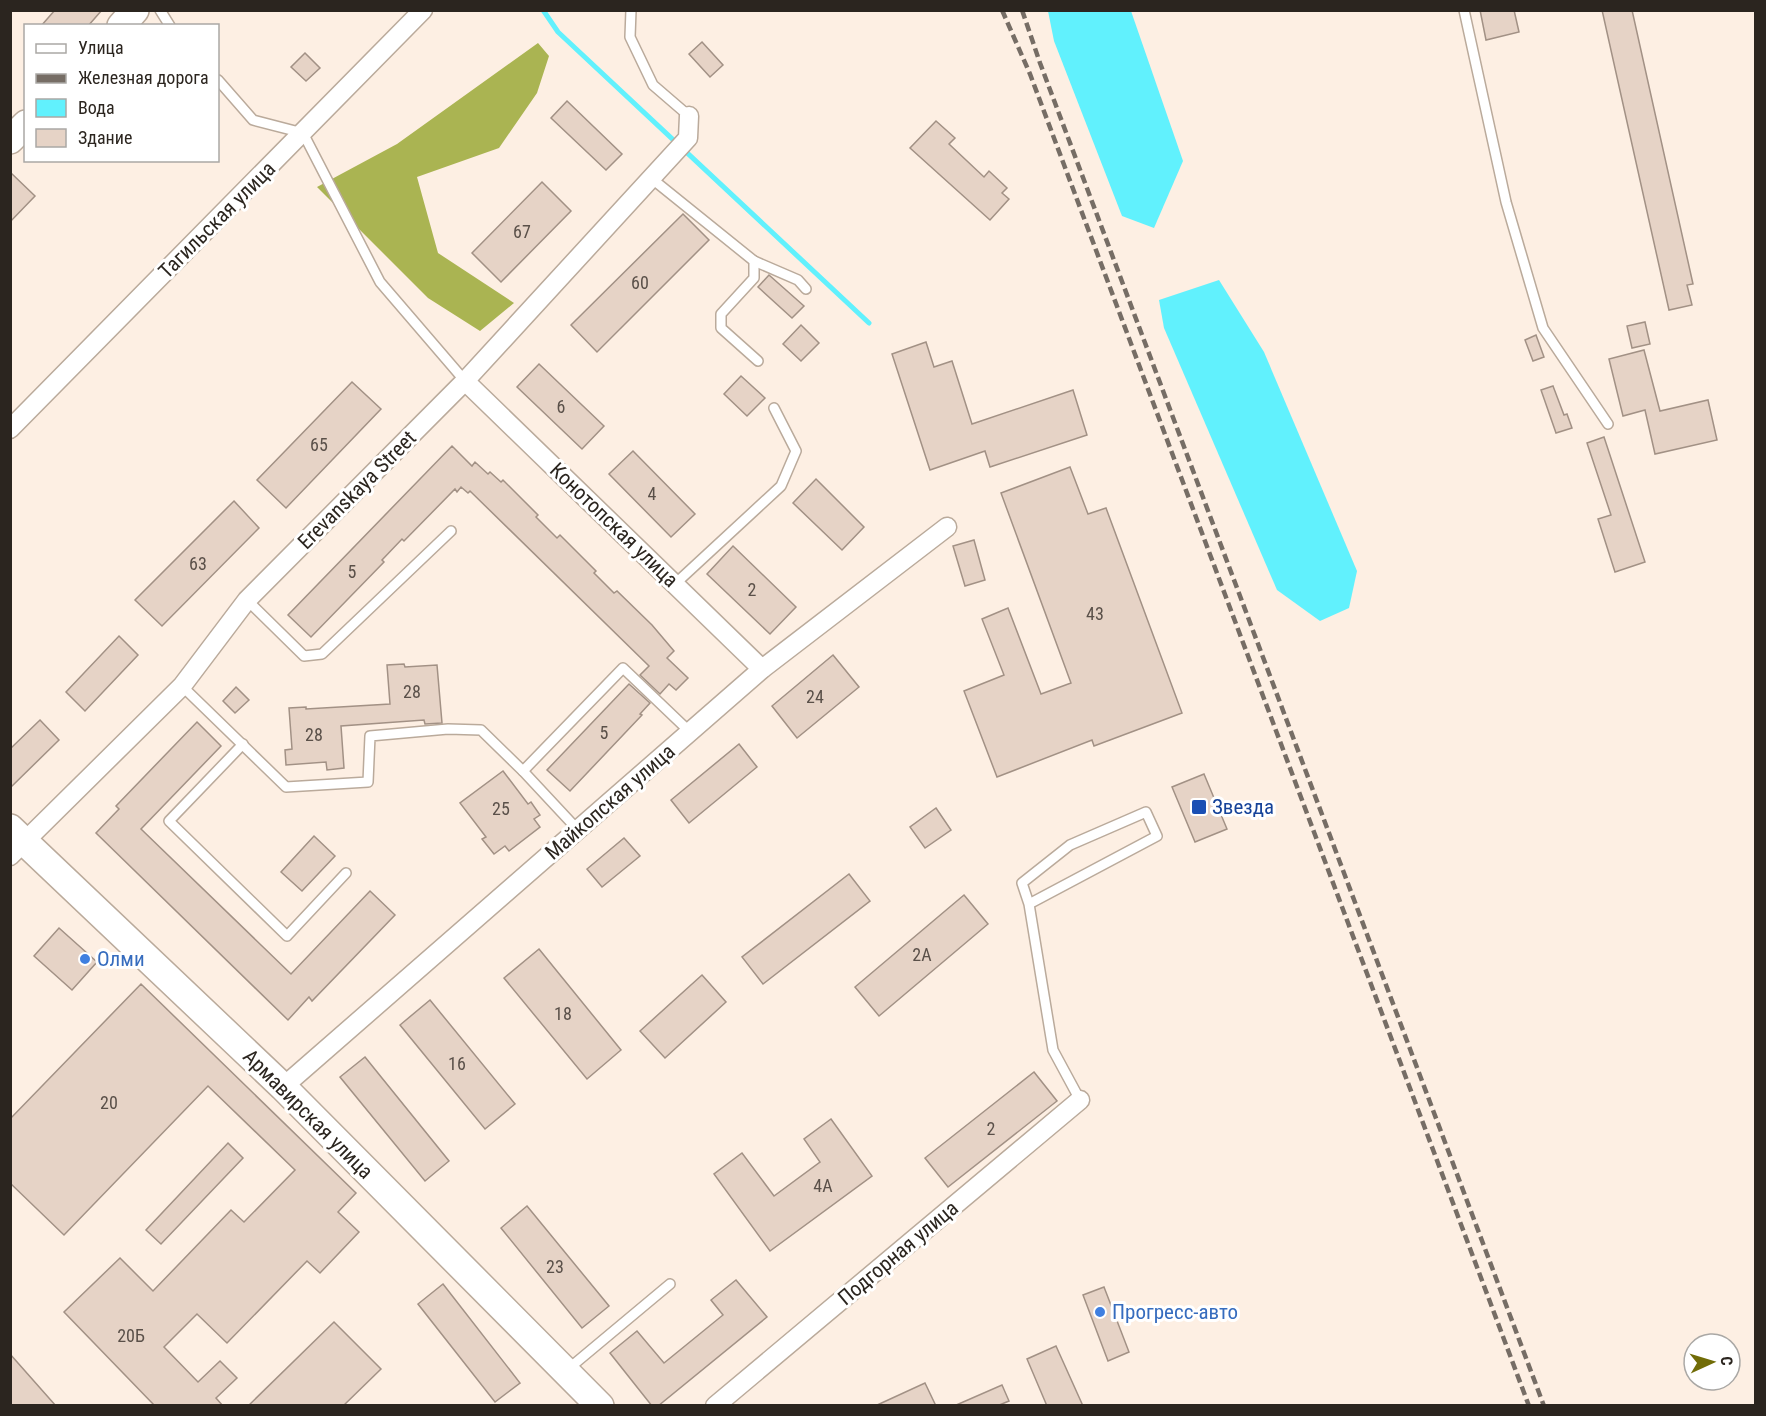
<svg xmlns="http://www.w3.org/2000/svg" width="1766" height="1416" font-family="'Roboto Condensed',sans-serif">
	<rect width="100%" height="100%" fill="#fdefe3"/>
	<!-- forest -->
	<polygon fill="#aab452" points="538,43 549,56 537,93 499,148 417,177 438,253 514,303 480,331 428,298 317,187 397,144"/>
	<!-- water -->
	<g fill="#61f1fd">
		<polygon points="1048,11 1131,11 1183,161 1154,228 1122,216 1054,41"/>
		<polygon points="1219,280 1264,352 1357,571 1349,608 1320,621 1277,590 1164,328 1159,300"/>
	</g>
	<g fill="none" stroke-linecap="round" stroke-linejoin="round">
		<!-- stream -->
		<polyline stroke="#61f1fd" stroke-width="5" points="543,10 558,32 869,323"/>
	</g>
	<!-- building -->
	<g fill="#e6d3c6" stroke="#a29185" stroke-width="1.5">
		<polygon points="55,10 102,10 88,26 41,26"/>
		<polygon points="1480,10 1514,10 1519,32 1486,40"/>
		<polygon points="1602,10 1632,10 1693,284 1687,285 1692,305 1669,310"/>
		<polygon points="702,42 723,65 710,77 689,54"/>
		<polygon points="305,53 320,68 306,81 291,67"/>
		<polygon points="567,101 622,154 606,170 551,118"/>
		<polygon points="936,121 955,138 949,144 984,177 989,171 1007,188 1002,193 1009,199 990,220 910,148"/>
		<polygon points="10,172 35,196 10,222"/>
		<polygon points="542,182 571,211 501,282 472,253"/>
		<polygon points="683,214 709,240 597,352 571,325"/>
		<polygon points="769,275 804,306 792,318 758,287"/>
		<polygon points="1645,322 1650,344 1632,348 1627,326"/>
		<polygon points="801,325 819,343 801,361 783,344"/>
		<polygon points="1536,335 1544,357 1533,361 1525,340"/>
		<polygon points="926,342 934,367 952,361 972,424 1073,390 1087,435 990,467 985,451 930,470 892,354"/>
		<polygon points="1644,350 1660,411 1708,400 1717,440 1655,454 1645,410 1623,416 1609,359"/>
		<polygon points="539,364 604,426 582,449 517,387"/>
		<polygon points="741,376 765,398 747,416 724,394"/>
		<polygon points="352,382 381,409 286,508 257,480"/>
		<polygon points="1553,386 1564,415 1567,414 1572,428 1556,433 1541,390"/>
		<polygon points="1604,437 1645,562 1615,572 1598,519 1611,515 1587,443"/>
		<polygon points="452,446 472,466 475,462 488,474 490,472 501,482 503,480 538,515 536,517 557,538 560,535 596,571 594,573 614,593 617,591 652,625 674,651 667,658 688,678 676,690 669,684 660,694 640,675 649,666 470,491 468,493 461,487 457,492 455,489 404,541 402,539 382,560 384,562 311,637 288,615"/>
		<polygon points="633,451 695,514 671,537 609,474"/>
		<polygon points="1070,467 1088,514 1106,508 1182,713 1094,746 1092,740 997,777 964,691 1004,675 982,619 1008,608 1041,694 1071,683 1001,493"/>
		<polygon points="816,479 864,527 842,550 793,503"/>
		<polygon points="234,501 259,528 162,626 135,600"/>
		<polygon points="974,540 985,580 965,586 953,546"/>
		<polygon points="733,546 796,607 770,634 707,574"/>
		<polygon points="119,636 138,655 85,711 66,692"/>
		<polygon points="833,655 859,687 797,738 772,706"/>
		<polygon points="404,664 405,667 437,665 442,723 425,724 424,720 341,726 344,768 327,770 326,762 286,765 285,750 292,749 289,708 306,707 306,709 390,704 387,665"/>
		<polygon points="629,684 650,703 640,714 642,715 570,791 547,770"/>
		<polygon points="236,687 249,700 235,713 223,701"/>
		<polygon points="40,720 59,740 10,788 10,749"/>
		<polygon points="197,722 221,746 141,829 291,974 370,891 395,915 312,1001 309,997 288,1020 96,833 119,809 116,806"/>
		<polygon points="739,744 757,767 689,823 671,800"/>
		<polygon points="503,771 528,804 531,802 540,815 534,819 540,827 509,851 505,846 494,854 482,839 486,837 460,803"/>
		<polygon points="1204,774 1227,829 1195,842 1172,787"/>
		<polygon points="936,808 951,830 925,848 910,827"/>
		<polygon points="314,836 335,856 302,891 281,872"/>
		<polygon points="624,838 640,856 602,887 587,869"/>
		<polygon points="849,874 870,901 763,984 742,957"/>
		<polygon points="964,895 988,924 879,1016 855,987"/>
		<polygon points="59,928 97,962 72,990 34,956"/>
		<polygon points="539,949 621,1050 587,1079 504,978"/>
		<polygon points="702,975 726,1002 665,1058 640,1031"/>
		<polygon points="141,984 356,1193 338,1212 359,1232 320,1273 307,1261 227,1343 197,1314 164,1347 198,1382 220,1361 237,1378 216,1398 223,1406 155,1406 64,1312 120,1258 153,1291 231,1210 244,1222 295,1170 208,1086 64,1235 10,1183 10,1119"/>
		<polygon points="430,1000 515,1104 485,1129 400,1025"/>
		<polygon points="365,1057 449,1161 425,1181 340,1077"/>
		<polygon points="1034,1072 1057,1101 948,1187 925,1158"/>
		<polygon points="831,1119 872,1176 770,1251 714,1174 742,1153 774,1196 820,1162 804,1139"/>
		<polygon points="228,1143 243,1158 161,1244 146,1230"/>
		<polygon points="527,1206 609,1306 582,1328 501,1228"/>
		<polygon points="736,1280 767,1317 658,1406 652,1406 610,1353 637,1331 664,1363 723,1315 711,1300"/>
		<polygon points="443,1284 520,1383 495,1402 418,1304"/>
		<polygon points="1104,1287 1129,1352 1108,1361 1083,1295"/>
		<polygon points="334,1322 381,1369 343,1406 248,1406"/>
		<polygon points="1056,1346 1083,1406 1047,1406 1027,1359"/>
		<polygon points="10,1354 56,1406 10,1406"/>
		<polygon points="925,1383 936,1406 875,1406"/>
		<polygon points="1002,1385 1009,1401 997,1406 954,1406"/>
	</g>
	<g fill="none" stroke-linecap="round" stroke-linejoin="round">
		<!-- lane casing -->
		<g stroke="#baaa9b" stroke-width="12">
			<g id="lane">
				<polyline points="160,10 170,26"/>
				<polyline points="631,10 630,37 653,85 689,116"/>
				<polyline points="1464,10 1506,202 1543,328 1608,424"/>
				<polyline points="218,80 253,120 303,133 380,282 465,381"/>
				<polyline points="651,178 754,261 754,278 721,314 721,328 758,361"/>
				<polyline points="754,261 798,280 806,289"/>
				<polyline points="675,584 781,486 796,451 774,408"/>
				<polyline points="247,600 304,656 322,654 451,531"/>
				<polyline points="182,686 286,787 368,782 370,736 448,729 481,730 523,771 578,830"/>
				<polyline points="243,744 169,821 287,936 346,873"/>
				<polyline points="523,771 623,668 690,732"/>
				<polyline points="1029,904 1022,883 1070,845 1146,812 1157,836 1029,904 1053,1050 1080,1100"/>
				<polyline points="567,1370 670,1284"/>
			</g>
		</g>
		<!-- street casing -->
		<g stroke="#baaa9b" stroke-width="21">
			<g id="street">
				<polyline points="465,381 762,669"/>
				<polyline points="10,429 423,10"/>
				<polyline points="10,856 182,686 247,600 465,381 688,138 689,116"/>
				<polyline points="283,1087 762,669 947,527"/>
				<polyline points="715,1406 1080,1100"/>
			</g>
		</g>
		<!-- secondary casing -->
		<g stroke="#baaa9b" stroke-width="30">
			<g id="secondary">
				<polyline points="121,26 135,10"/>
				<polyline points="10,140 26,124"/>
				<polyline points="10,828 283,1087 600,1406"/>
			</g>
		</g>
		<!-- lane -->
		<use href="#lane" stroke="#fff" stroke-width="9"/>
		<!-- street -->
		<use href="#street" stroke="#fff" stroke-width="18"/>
		<!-- secondary -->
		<use href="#secondary" stroke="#fff" stroke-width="27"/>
		<!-- rail -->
		<g stroke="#766d65" stroke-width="4.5" stroke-dasharray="9 4.5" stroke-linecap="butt">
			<polyline points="1002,10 1030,74 1529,1406"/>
			<polyline points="1022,10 1040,63 1544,1406"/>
		</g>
	</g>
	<!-- markers -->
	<rect fill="#1a4fb4" stroke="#fff" stroke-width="2" x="1191" y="799" width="16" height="16" rx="3"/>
	<g fill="#3f7fe0" stroke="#fff" stroke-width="2">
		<circle cx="85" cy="959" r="6"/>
		<circle cx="1100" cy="1312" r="6"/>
	</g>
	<g text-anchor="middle" stroke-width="6" stroke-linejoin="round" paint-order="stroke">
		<!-- number labels -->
		<g font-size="18" fill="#5a5049">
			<text x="522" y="238">67</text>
			<text x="640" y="289">60</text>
			<text x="561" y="413">6</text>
			<text x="319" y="451">65</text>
			<text x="652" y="500">4</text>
			<text x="198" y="570">63</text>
			<text x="352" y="578">5</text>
			<text x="752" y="596">2</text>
			<text x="1095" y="620">43</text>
			<text x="412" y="698">28</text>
			<text x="815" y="703">24</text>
			<text x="604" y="739">5</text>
			<text x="314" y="741">28</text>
			<text x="501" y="815">25</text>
			<text x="922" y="961">2А</text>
			<text x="563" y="1020">18</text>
			<text x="457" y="1070">16</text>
			<text x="109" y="1109">20</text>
			<text x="991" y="1135">2</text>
			<text x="823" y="1192">4А</text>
			<text x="555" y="1273">23</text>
			<text x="131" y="1342">20Б</text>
		</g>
		<!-- street labels -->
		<g font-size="21" fill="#2b251f" stroke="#fff">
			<text transform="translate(217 220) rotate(-45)" y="7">Тагильская улица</text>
			<text transform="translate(357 490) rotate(-45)" y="7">Erevanskaya Street</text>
			<text transform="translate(614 525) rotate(44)" y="7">Конотопская улица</text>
			<text transform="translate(610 802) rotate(-41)" y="7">Майкопская улица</text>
			<text transform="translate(308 1114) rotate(45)" y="7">Армавирская улица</text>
			<text transform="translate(898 1253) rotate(-40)" y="7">Подгорная улица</text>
		</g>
		<!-- transit labels -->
		<g font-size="21" fill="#164399" stroke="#fff" text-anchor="start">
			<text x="1212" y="814">Звезда</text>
		</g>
		<!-- shop labels -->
		<g font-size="21" fill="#366cbe" stroke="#fff" text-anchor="start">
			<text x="97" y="966">Олми</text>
			<text x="1112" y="1319">Прогресс-авто</text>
		</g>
	</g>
	<!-- border -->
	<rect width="1766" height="1416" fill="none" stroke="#2b251f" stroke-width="24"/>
	<!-- legend -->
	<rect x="24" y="24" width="195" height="138" fill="#ffffff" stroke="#aaa8a5" stroke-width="1.5"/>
	<rect x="36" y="44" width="30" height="9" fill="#ffffff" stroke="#aaa8a5" stroke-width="1.5"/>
	<text x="78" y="54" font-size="18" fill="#2b251f">Улица</text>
	<rect x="36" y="74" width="30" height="9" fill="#766d65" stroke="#aaa8a5" stroke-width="1.5"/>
	<text x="78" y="84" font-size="18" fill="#2b251f">Железная дорога</text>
	<rect x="36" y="99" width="30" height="18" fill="#61f1fd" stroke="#aaa8a5" stroke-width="1.5"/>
	<text x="78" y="114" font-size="18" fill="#2b251f">Вода</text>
	<rect x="36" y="129" width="30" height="18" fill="#e6d3c6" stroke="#aaa8a5" stroke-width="1.5"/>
	<text x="78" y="144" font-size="18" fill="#2b251f">Здание</text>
	<!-- north arrow -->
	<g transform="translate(1712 1362) rotate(86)"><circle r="28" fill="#ffffff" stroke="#aaa8a5" stroke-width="1.5"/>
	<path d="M0-4.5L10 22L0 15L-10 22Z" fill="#716c07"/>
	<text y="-9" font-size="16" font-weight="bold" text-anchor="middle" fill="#2b251f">С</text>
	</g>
</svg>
